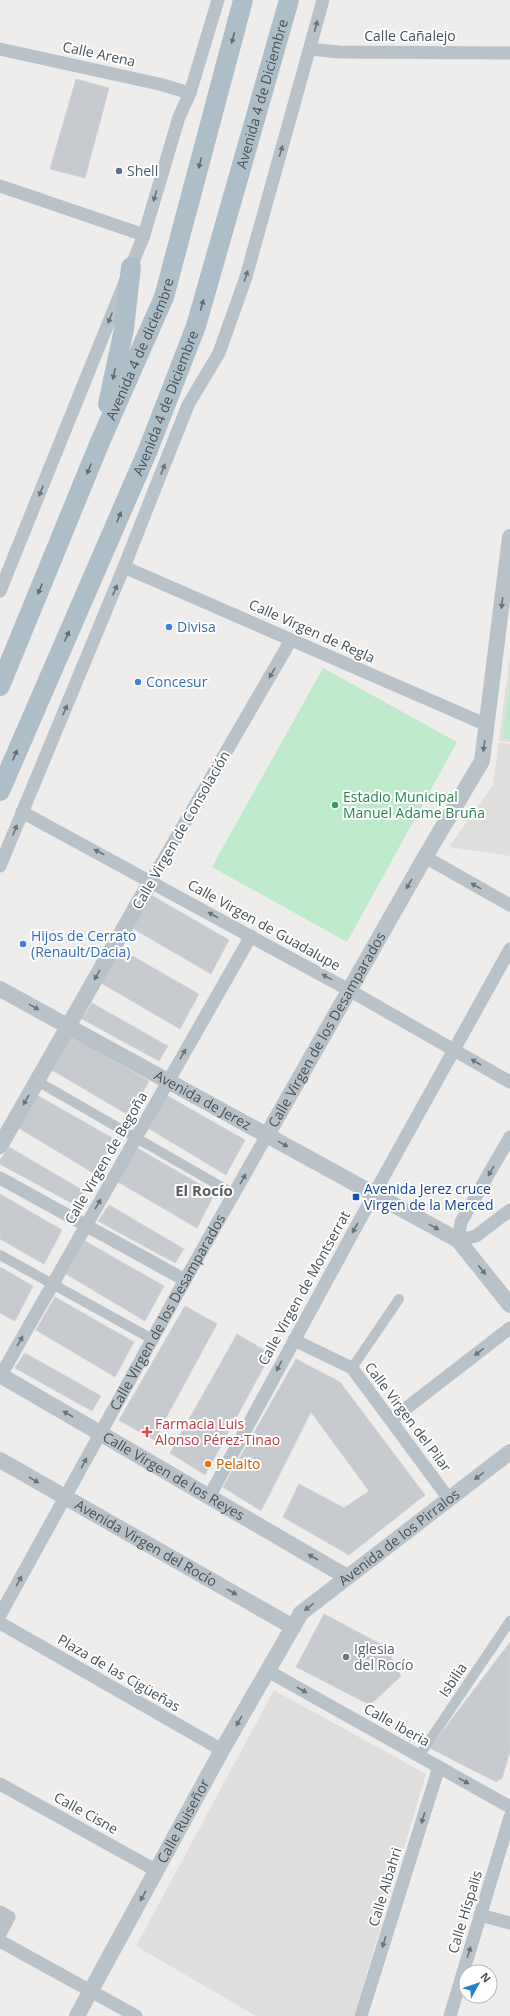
<svg xmlns="http://www.w3.org/2000/svg" width="510" height="2016" font-family="'Open Sans',sans-serif">
	<rect width="100%" height="100%" fill="#efecec"/>
	<!-- education -->
	<g fill="#e0dddd">
		<polygon points="510,654 510,742 499,741"/>
		<polygon points="499,742 510,744 510,856 449,847 493,785"/>
		<polygon points="274,1690 426,1774 354,2016 256,2016 136,1946"/>
	</g>
	<!-- green -->
	<g fill="#bdeaca">
		<polygon points="323,668 457,742 347,942 212,867"/>
		<polygon points="510,681 510,739 503,738"/>
	</g>
	<!-- building -->
	<g fill="#c7cacf" stroke="#d0d3d7">
		<polygon points="76,79 109,88 85,178 50,169"/>
		<polygon points="151,895 229,940 211,974 132,928"/>
		<polygon points="120,949 199,994 180,1029 101,983"/>
		<polygon points="92,1003 168,1046 159,1061 82,1019"/>
		<polygon points="71,1036 149,1081 130,1116 52,1070"/>
		<polygon points="35,1094 114,1139 95,1174 17,1127"/>
		<polygon points="166,1095 245,1140 226,1175 148,1128"/>
		<polygon points="9,1147 84,1191 75,1205 0,1164 0,1160"/>
		<polygon points="137,1148 215,1193 197,1228 118,1182"/>
		<polygon points="0,1194 62,1230 44,1264 0,1239"/>
		<polygon points="109,1205 184,1249 175,1263 98,1221"/>
		<polygon points="85,1241 164,1286 145,1321 66,1274"/>
		<polygon points="0,1267 33,1286 15,1321 0,1313"/>
		<polygon points="55,1297 134,1342 115,1377 36,1330"/>
		<polygon points="185,1306 217,1324 154,1440 119,1420"/>
		<polygon points="237,1334 271,1354 205,1475 170,1453"/>
		<polygon points="25,1353 101,1396 92,1411 15,1368"/>
		<polygon points="296,1359 340,1382 425,1495 349,1555 283,1517 299,1484 344,1508 369,1491 311,1412 261,1511 223,1487"/>
		<polygon points="324,1614 386,1647 401,1676 370,1705 296,1667"/>
		<polygon points="510,1642 510,1751 502,1778 496,1782 430,1748"/>
	</g>
	<g fill="none" stroke-linecap="round" stroke-linejoin="round">
		<!-- pedestrian -->
		<g stroke="#b8c2c8" stroke-width="10">
			<polyline points="37,1081 234,1194"/>
			<polyline points="0,1255 152,1339"/>
			<polyline points="352,1368 399,1299"/>
			<polyline points="419,1756 510,1621"/>
		</g>
		<!-- minor -->
		<g stroke="#b8c2c8" stroke-width="13">
			<polyline points="0,49 159,84 190,93"/>
			<polyline points="310,49 339,52 510,53"/>
			<polyline points="0,186 144,235"/>
			<polyline points="124,567 487,725"/>
			<polyline points="0,591 144,235 179,117 190,93 218,0"/>
			<polyline points="22,812 349,990 510,1082"/>
			<polyline points="425,857 510,905"/>
			<polyline points="0,866 124,567 188,405 219,353 246,277 323,0"/>
			<polyline points="151,881 291,640"/>
			<polyline points="510,1137 461,1222 458,1240 476,1236 510,1210"/>
			<polyline points="0,1178 185,1280"/>
			<polyline points="294,1340 352,1368 449,1499"/>
			<polyline points="1,1375 251,936"/>
			<polyline points="391,1420 510,1328"/>
			<polyline points="209,1497 374,1194 510,949"/>
			<path id="s1" d="M0 1615 185 1280 267 1135"/>
			<polyline points="0,1623 222,1750"/>
			<polyline points="268,1671 510,1807"/>
			<polyline points="0,1784 157,1871"/>
			<polyline points="0,1912 9,1917 0,1934"/>
			<polyline points="480,1915 510,1923"/>
			<polyline points="0,1941 136,2016"/>
			<polyline points="361,2016 439,1767"/>
			<polyline points="450,2016 510,1817"/>
		</g>
		<!-- tertiary -->
		<g stroke="#b8c2c8" stroke-width="16">
			<path id="s2" d="M0 989 458 1240 510 1305"/>
			<path id="s3" d="M267 1135 425 857 482 761 510 537"/>
			<polyline points="0,1146 151,881"/>
			<path id="s4" d="M0 1375 347 1577"/>
			<path id="s5" d="M0 1460 293 1627"/>
			<path id="s6" d="M77 2016 222 1750 301 1613 510 1452"/>
		</g>
		<!-- primary -->
		<g stroke="#aebec9" stroke-width="20">
			<polyline points="108,404 124,329 131,267"/>
			<path id="s7" d="M0 686 100 442 164 297 243 0"/>
			<path id="s8" d="M0 791 148 450 196 326 289 0"/>
		</g>
	</g>
	<!-- one-way arrows -->
	<defs><path id="oneway-solid" d="M-6-.8H1V-3.2L6.5 0L1 3.2V.8H-6Z"/></defs>
	<g fill="#68737a">
		<use href="#oneway-solid" transform="translate(316 26) rotate(-75)"/>
		<use href="#oneway-solid" transform="translate(281 151) rotate(-74)"/>
		<use href="#oneway-solid" transform="translate(155 196) rotate(106)"/>
		<use href="#oneway-solid" transform="translate(246 276) rotate(-72)"/>
		<use href="#oneway-solid" transform="translate(110 318) rotate(112)"/>
		<use href="#oneway-solid" transform="translate(163 469) rotate(-69)"/>
		<use href="#oneway-solid" transform="translate(41 491) rotate(112)"/>
		<use href="#oneway-solid" transform="translate(115 590) rotate(-67)"/>
		<use href="#oneway-solid" transform="translate(502 603) rotate(97)"/>
		<use href="#oneway-solid" transform="translate(272 673) rotate(120)"/>
		<use href="#oneway-solid" transform="translate(65 710) rotate(-67)"/>
		<use href="#oneway-solid" transform="translate(484 746) rotate(98)"/>
		<use href="#oneway-solid" transform="translate(15 830) rotate(-68)"/>
		<use href="#oneway-solid" transform="translate(99 852) rotate(-152)"/>
		<use href="#oneway-solid" transform="translate(409 884) rotate(120)"/>
		<use href="#oneway-solid" transform="translate(476 886) rotate(-151)"/>
		<use href="#oneway-solid" transform="translate(213 915) rotate(-151)"/>
		<use href="#oneway-solid" transform="translate(97 975) rotate(120)"/>
		<use href="#oneway-solid" transform="translate(327 977) rotate(-151)"/>
		<use href="#oneway-solid" transform="translate(34 1007) rotate(29)"/>
		<use href="#oneway-solid" transform="translate(183 1054) rotate(-60)"/>
		<use href="#oneway-solid" transform="translate(476 1062) rotate(-150)"/>
		<use href="#oneway-solid" transform="translate(26 1100) rotate(120)"/>
		<use href="#oneway-solid" transform="translate(283 1144) rotate(29)"/>
		<use href="#oneway-solid" transform="translate(491 1171) rotate(120)"/>
		<use href="#oneway-solid" transform="translate(243 1179) rotate(-60)"/>
		<use href="#oneway-solid" transform="translate(98 1204) rotate(-60)"/>
		<use href="#oneway-solid" transform="translate(434 1227) rotate(29)"/>
		<use href="#oneway-solid" transform="translate(355 1228) rotate(119)"/>
		<use href="#oneway-solid" transform="translate(482 1270) rotate(51)"/>
		<use href="#oneway-solid" transform="translate(20 1341) rotate(-60)"/>
		<use href="#oneway-solid" transform="translate(479 1352) rotate(142)"/>
		<use href="#oneway-solid" transform="translate(279 1366) rotate(118)"/>
		<use href="#oneway-solid" transform="translate(68 1414) rotate(-150)"/>
		<use href="#oneway-solid" transform="translate(84 1463) rotate(-62)"/>
		<use href="#oneway-solid" transform="translate(479 1476) rotate(143)"/>
		<use href="#oneway-solid" transform="translate(34 1480) rotate(30)"/>
		<use href="#oneway-solid" transform="translate(313 1557) rotate(-150)"/>
		<use href="#oneway-solid" transform="translate(19 1581) rotate(-61)"/>
		<use href="#oneway-solid" transform="translate(232 1592) rotate(30)"/>
		<use href="#oneway-solid" transform="translate(309 1607) rotate(142)"/>
		<use href="#oneway-solid" transform="translate(302 1690) rotate(29)"/>
		<use href="#oneway-solid" transform="translate(239 1721) rotate(120)"/>
		<use href="#oneway-solid" transform="translate(464 1781) rotate(29)"/>
		<use href="#oneway-solid" transform="translate(423 1818) rotate(107)"/>
		<use href="#oneway-solid" transform="translate(143 1896) rotate(119)"/>
		<use href="#oneway-solid" transform="translate(384 1942) rotate(107)"/>
		<use href="#oneway-solid" transform="translate(469 1952) rotate(-73)"/>
	</g>
	<g fill="#606c74">
		<use href="#oneway-solid" transform="translate(233 38) rotate(105)"/>
		<use href="#oneway-solid" transform="translate(200 163) rotate(105)"/>
		<use href="#oneway-solid" transform="translate(202 305) rotate(-74)"/>
		<use href="#oneway-solid" transform="translate(114 374) rotate(102)"/>
		<use href="#oneway-solid" transform="translate(89 469) rotate(112)"/>
		<use href="#oneway-solid" transform="translate(119 517) rotate(-67)"/>
		<use href="#oneway-solid" transform="translate(40 589) rotate(112)"/>
		<use href="#oneway-solid" transform="translate(67 636) rotate(-66)"/>
		<use href="#oneway-solid" transform="translate(15 755) rotate(-67)"/>
	</g>
	<!-- markers -->
	<circle fill="#5c6f8a" stroke="#fff" stroke-width="1.5" cx="119" cy="171" r="4"/>
	<g fill="#3f7fe0" stroke="#fff" stroke-width="1.5">
		<circle cx="169" cy="627" r="4"/>
		<circle cx="138" cy="682" r="4"/>
		<circle cx="23" cy="944" r="4"/>
	</g>
	<circle fill="#2e9e5b" stroke="#fff" stroke-width="1.5" cx="335" cy="805" r="4"/>
	<rect fill="#1a4fb4" stroke="#fff" stroke-width="1.5" x="352" y="1193" width="8" height="8" rx="2"/>
	<path fill="#e0444e" stroke="#fff" stroke-width="1.5" d="M145 1426h4v4h4v4h-4v4h-4v-4h-4v-4h4z"/>
	<circle fill="#e8710a" stroke="#fff" stroke-width="1.5" cx="208" cy="1464" r="4"/>
	<circle fill="#6b7280" stroke="#fff" stroke-width="1.5" cx="346" cy="1657" r="4"/>
	<g text-anchor="middle" stroke-width="4" stroke-linejoin="round" paint-order="stroke">
		<!-- street labels -->
		<g font-size="14" fill="#465158" stroke="#fff">
			<text x="410" y="41">Calle Cañalejo</text>
			<text transform="translate(99 54) rotate(12)" y="5">Calle Arena</text>
			<text dy="5" stroke="none"><textPath href="#s8" startOffset="746">Avenida 4 de Diciembre</textPath></text>
			<text dy="5" stroke="none"><textPath href="#s7" startOffset="365">Avenida 4 de diciembre</textPath></text>
			<text dy="5" stroke="none"><textPath href="#s8" startOffset="422">Avenida 4 de Diciembre</textPath></text>
			<text transform="translate(312 631) rotate(24)" y="5">Calle Virgen de Regla</text>
			<text transform="translate(181 830) rotate(-60)" y="5">Calle Virgen de Consolación</text>
			<text transform="translate(264 925) rotate(29)" y="5">Calle Virgen de Guadalupe</text>
			<text dy="5" stroke="none"><textPath href="#s3" startOffset="121">Calle Virgen de los Desamparados</textPath></text>
			<text dy="5" stroke="none"><textPath href="#s2" startOffset="231">Avenida de Jerez</textPath></text>
			<text transform="translate(106 1158) rotate(-60)" y="5">Calle Virgen de Begoña</text>
			<text transform="translate(304 1288) rotate(-61)" y="5">Calle Virgen de Montserrat</text>
			<text dy="5" stroke="none"><textPath href="#s1" startOffset="346">Calle Virgen de los Desamparados</textPath></text>
			<text transform="translate(408 1417) rotate(53)" y="5">Calle Virgen del Pilar</text>
			<text dy="5" stroke="none"><textPath href="#s4" startOffset="201">Calle Virgen de los Reyes</textPath></text>
			<text dy="5" stroke="none"><textPath href="#s6" startOffset="585">Avenida de los Pirralos</textPath></text>
			<text dy="5" stroke="none"><textPath href="#s5" startOffset="168">Avenida Virgen del Rocío</textPath></text>
			<text transform="translate(119 1673) rotate(30)" y="5">Plaza de las Cigüeñas</text>
			<text transform="translate(453 1680) rotate(-56)" y="5">Isbilia</text>
			<text transform="translate(397 1725) rotate(29)" y="5">Calle Iberia</text>
			<text transform="translate(86 1813) rotate(29)" y="5">Calle Cisne</text>
			<text dy="5" stroke="none"><textPath href="#s6" startOffset="222">Calle Ruiseñor</textPath></text>
			<text transform="translate(385 1887) rotate(-73)" y="5">Calle Albahri</text>
			<text transform="translate(465 1912) rotate(-73)" y="5">Calle Híspalis</text>
		</g>
		<!-- service labels -->
		<g font-size="14" fill="#4e5e75" stroke="#fff" text-anchor="start">
			<text x="127" y="176">Shell</text>
		</g>
		<!-- shop labels -->
		<g font-size="14" fill="#366cbe" stroke="#fff" text-anchor="start">
			<text x="177" y="632">Divisa</text>
			<text x="146" y="687">Concesur</text>
			<text x="31" y="941">Hijos de Cerrato<tspan x="31" dy="16">(Renault/Dacia)</tspan></text>
		</g>
		<!-- leisure labels -->
		<g font-size="14" fill="#27864d" stroke="#fff" text-anchor="start">
			<text x="343" y="802">Estadio Municipal<tspan x="343" dy="16">Manuel Adame Bruña</tspan></text>
		</g>
		<!-- transit labels -->
		<g font-size="14" fill="#164399" stroke="#fff" text-anchor="start">
			<text x="364" y="1194">Avenida Jerez cruce<tspan x="364" dy="16">Virgen de la Merced</tspan></text>
		</g>
		<!-- health labels -->
		<g font-size="14" fill="#be3a42" stroke="#fff" text-anchor="start">
			<text x="155" y="1429">Farmacia Luis<tspan x="155" dy="16">Alonso Pérez-Tinao</tspan></text>
		</g>
		<!-- food labels -->
		<g font-size="14" fill="#c56008" stroke="#fff" text-anchor="start">
			<text x="216" y="1469">Pelaito</text>
		</g>
		<!-- worship labels -->
		<g font-size="14" fill="#5b616d" stroke="#fff" text-anchor="start">
			<text x="354" y="1654">Iglesia<tspan x="354" dy="16">del Rocío</tspan></text>
		</g>
		<!-- neighbourhood labels -->
		<g font-size="15" font-weight="bold" fill="#595d60" stroke="#fff">
			<text x="204" y="1196">El Rocío</text>
		</g>
	</g>
	<!-- north arrow -->
	<g transform="translate(478 1984) rotate(50)"><circle r="19" fill="#ffffff" stroke="#b5b9bc"/>
	<path d="M0-3L7 15L0 10L-7 15Z" fill="#297fcc"/>
	<text y="-6" font-size="11" font-weight="bold" text-anchor="middle" fill="#465158">N</text>
	</g>
</svg>
